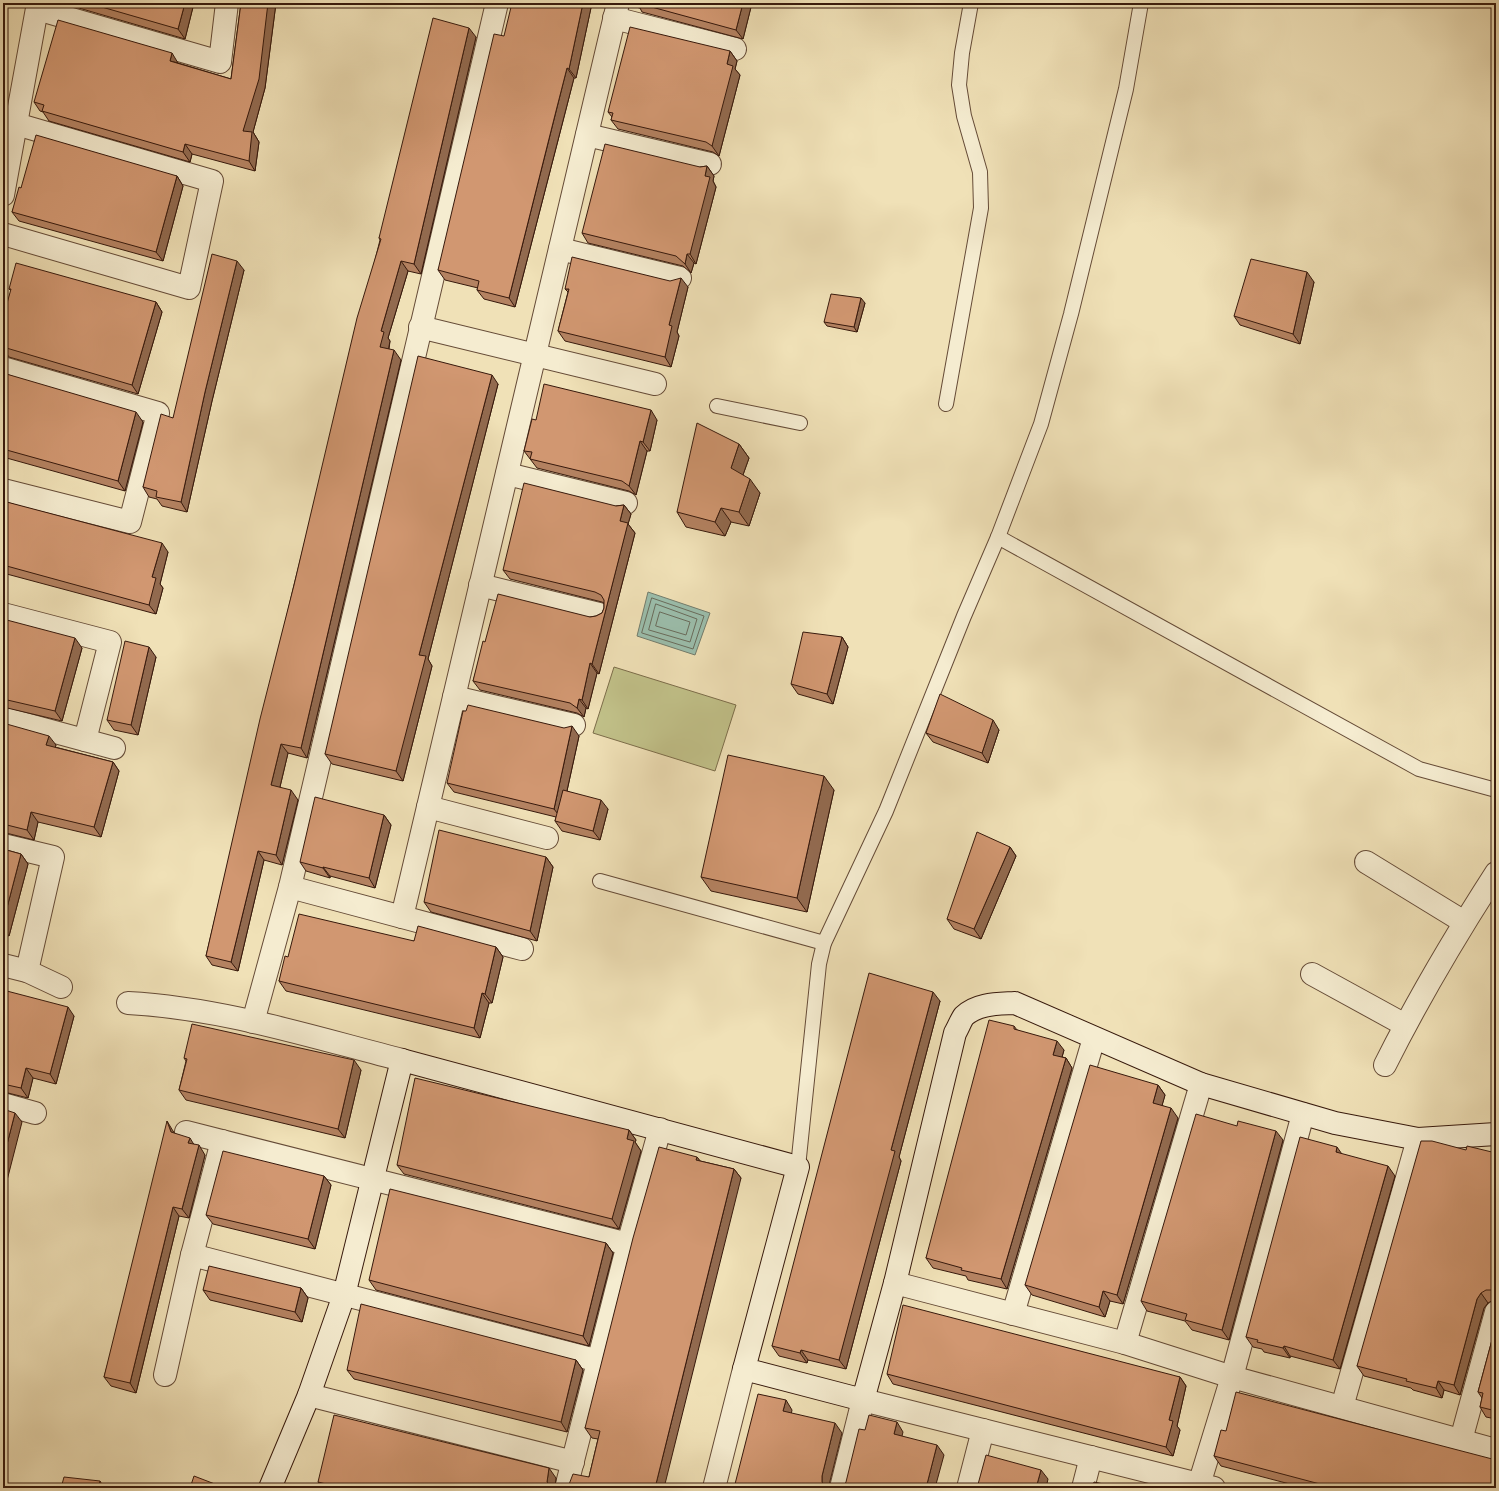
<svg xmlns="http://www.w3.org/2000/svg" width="1499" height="1491" font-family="'IM FELL Double Pica',serif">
	<rect width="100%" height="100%" fill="#f0e1b7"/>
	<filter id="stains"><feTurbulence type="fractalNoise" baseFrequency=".005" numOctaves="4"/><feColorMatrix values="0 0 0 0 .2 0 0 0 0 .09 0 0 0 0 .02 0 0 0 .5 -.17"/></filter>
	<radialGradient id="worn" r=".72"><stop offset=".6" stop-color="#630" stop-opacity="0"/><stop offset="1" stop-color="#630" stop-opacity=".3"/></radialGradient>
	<!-- green -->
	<polygon fill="#c1c189" stroke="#7c6d4a" points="614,667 736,705 715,771 593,733"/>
	<!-- water -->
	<polygon fill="#9bbeac" stroke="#737c6c" points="648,592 710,613 695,655 637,636"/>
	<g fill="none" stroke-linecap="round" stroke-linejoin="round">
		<!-- shore -->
		<g stroke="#696c5c" stroke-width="1">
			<polygon points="652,598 704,616 693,649 642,633"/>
			<polygon points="656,604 697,619 690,642 649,630"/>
			<polygon points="660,612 690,622 686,635 656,626"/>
		</g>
		<!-- lane casing -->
		<g stroke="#654b37" stroke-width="16">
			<g id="lane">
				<polyline points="946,404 981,208 980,172 964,116 959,85 962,53 971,3"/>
				<polyline points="717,406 800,423"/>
				<polyline points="998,537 1419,769 1496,790"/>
				<polyline points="600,881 824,943"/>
				<polyline points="798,1167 819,964 824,943 886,811 964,616 998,537 1041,424 1071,314 1126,89 1141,3"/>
			</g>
		</g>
		<!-- street casing -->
		<g stroke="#654b37" stroke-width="24">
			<g id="street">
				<polyline points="37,9 220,62 227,3"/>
				<polyline points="614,18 735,49"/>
				<polyline points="587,135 710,164"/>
				<polyline points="3,195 38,3"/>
				<polyline points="3,234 189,288 212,181 16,124"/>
				<polyline points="560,249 680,278"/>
				<polyline points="420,327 655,384"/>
				<polyline points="3,368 158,413 130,522 3,490"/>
				<polyline points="507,474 626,503"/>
				<polyline points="480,585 599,614"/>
				<polyline points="3,614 110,642 85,740"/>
				<polyline points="454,697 574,725"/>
				<polyline points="3,718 114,748"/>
				<polyline points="428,807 547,838"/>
				<polyline points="3,845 53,857 27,971"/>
				<polyline points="1366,862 1464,922"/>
				<polyline points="290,887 522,949"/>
				<polyline points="402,917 618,3"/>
				<polyline points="3,965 27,971 61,987"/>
				<polyline points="1312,974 1405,1025"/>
				<path d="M128 1003C222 1008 312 1037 402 1060"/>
				<polyline points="253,1022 290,887 497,3"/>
				<path d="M1385 1065C1418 999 1456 935 1496 873"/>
				<polyline points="3,1104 35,1113"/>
				<polyline points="186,1132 628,1244"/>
				<polyline points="192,1255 599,1361"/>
				<polyline points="895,1283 1125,1343 1232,1377 1496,1450"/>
				<polyline points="1013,1314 1094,1038"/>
				<polyline points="1125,1343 1201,1084"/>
				<polyline points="165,1375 192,1255 222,1141"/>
				<polyline points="309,1395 573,1462"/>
				<polyline points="1342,1407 1418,1139"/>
				<polyline points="1461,1440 1496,1312"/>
				<polyline points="566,1488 628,1244 660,1129"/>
				<polyline points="714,1488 744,1369"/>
				<polyline points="841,1488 863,1400 1214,1488"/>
				<polyline points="968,1488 983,1430"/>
				<polyline points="1083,1488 1091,1457"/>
				<polyline points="1198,1488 1232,1377 1303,1114"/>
			</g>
		</g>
		<!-- secondary casing -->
		<g stroke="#37190c" stroke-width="24">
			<path id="secondary" d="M270 1488 309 1395 344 1295 402 1060 798 1167 744 1369 863 1400 895 1283 955 1033C958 1028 961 1020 964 1016 978 1003 998 1004 1015 1003L1201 1084 1335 1123 1418 1139 1496 1134"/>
		</g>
		<!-- lane -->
		<use href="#lane" stroke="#f5ecd0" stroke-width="14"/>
		<!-- street -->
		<use href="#street" stroke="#f5ecd0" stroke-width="22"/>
		<!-- secondary -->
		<use href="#secondary" stroke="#f5ecd0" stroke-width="22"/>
	</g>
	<!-- wall -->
	<g fill="#b48261" stroke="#37190c">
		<polygon points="69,3 194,3 185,39 72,6"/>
		<polygon points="241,3 276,3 265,88 253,132 259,142 255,171 192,154 190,162 49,121 43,112 40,111 34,102 178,63 231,79"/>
		<polygon points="592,3 576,78 574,78 563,121 515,307 484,299 477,290 478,288 445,280 438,270"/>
		<polygon points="628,3 752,3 743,39 642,12 640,8 630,6"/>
		<polygon points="476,37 421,274 408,271 388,338 390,341 389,349 401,360 307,758 288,753 280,787 298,800 282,865 264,860 238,971 212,965 206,956 294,585 380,240 379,238"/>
		<polygon points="730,51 737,61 735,69 740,75 719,156 713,152 618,129 611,120 612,117 608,112"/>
		<polygon points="707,166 714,176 713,181 716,187 696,264 694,263 691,273 683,266 588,243 582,233 700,167"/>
		<polygon points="177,176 183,186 163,261 19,221 12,212 21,188"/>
		<polygon points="244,270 212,401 187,512 162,506 157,499 149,497 143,487 173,418"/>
		<polygon points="1314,282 1300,344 1240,325 1234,316"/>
		<polygon points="688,287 677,332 679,336 671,367 565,341 558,331 568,292 565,289"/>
		<polygon points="9,289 156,302 162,312 138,394 9,357 3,348 3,345 5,337 3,334 3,318 11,291"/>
		<polygon points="865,303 857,332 827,326 824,322"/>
		<polygon points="3,373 143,422 125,491 3,457"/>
		<polygon points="498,384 428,659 432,666 403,781 332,764 325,754"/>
		<polygon points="536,420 657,420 650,451 647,451 636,495 629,491 537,468 524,451"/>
		<polygon points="739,444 749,458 743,475 760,493 749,526 731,522 725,536 686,527 677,512"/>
		<polygon points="3,501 168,552 160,584 163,588 156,614 3,573"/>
		<polygon points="624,505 631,514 628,524 635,533 599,674 597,673 588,709 586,708 584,717 577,713 480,690 473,681 485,642 590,617 596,616 602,613 604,608 604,603 602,602 510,579 503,570 616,506"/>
		<polygon points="3,619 82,648 62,721 3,707"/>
		<polygon points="842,637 848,647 833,704 798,694 791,684"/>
		<polygon points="156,657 138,735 114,730 107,720"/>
		<polygon points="3,723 56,745 55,747 113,762 119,771 101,837 38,822 34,840 6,833 3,833"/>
		<polygon points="999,730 988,763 933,742 926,733"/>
		<polygon points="579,736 567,791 608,809 600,840 562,831 555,821 556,817 454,792 447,783"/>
		<polygon points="834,790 807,912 711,891 701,877"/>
		<polygon points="384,815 391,825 375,888 330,876 330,878 306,871 300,862"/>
		<polygon points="1010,847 1016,856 981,939 954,929 947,919"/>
		<polygon points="3,849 21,854 28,864 9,936 3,934"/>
		<polygon points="546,857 553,867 537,941 431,912 424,902"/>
		<polygon points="414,941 496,947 503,957 492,1003 489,1003 480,1038 286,991 279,981 288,957"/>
		<polygon points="3,990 74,1016 56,1084 33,1078 28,1098 4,1092 3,1090"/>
		<polygon points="940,1001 899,1157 901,1161 846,1369 808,1360 807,1363 779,1356 772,1346"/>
		<polygon points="1014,1026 1017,1030 1064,1050 1062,1057 1066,1058 1072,1068 1007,1289 968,1280 966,1276 933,1268 926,1258"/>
		<polygon points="184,1058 361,1070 345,1138 186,1100 179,1090 186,1061"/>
		<polygon points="1158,1085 1165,1095 1162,1105 1178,1118 1123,1304 1110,1301 1105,1317 1032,1295 1025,1285"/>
		<polygon points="629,1130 636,1140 635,1142 641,1151 619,1229 404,1174 397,1165"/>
		<polygon points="173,1131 174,1133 194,1144 205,1155 189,1218 179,1216 136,1393 111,1386 104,1377"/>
		<polygon points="1283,1140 1229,1340 1192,1330 1185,1321 1147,1311 1141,1301"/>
		<polygon points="1466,1150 1496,1153 1496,1300 1493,1300 1488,1303 1484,1308 1460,1395 1444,1390 1442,1398 1413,1390 1411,1388 1364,1376 1357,1366"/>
		<polygon points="1341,1154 1395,1176 1340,1369 1290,1356 1290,1358 1264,1352 1262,1349 1253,1347 1246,1337"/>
		<polygon points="697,1157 700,1161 734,1169 741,1178 589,1477 598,1439 592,1438 585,1428"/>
		<polygon points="324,1176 331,1185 315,1249 213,1224 206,1215"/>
		<polygon points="606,1243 613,1253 589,1346 376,1290 369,1280"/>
		<polygon points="301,1288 308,1298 302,1322 210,1300 203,1290"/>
		<polygon points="1496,1325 1496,1419 1486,1417 1480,1407 1482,1398 1478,1392"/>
		<polygon points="576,1360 583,1370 567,1432 354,1379 347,1370"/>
		<polygon points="887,1374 1180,1377 1186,1386 1177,1426 1180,1430 1173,1456 893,1384"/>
		<polygon points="1226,1431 1496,1488 1305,1488 1221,1466 1214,1456"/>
		<polygon points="556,1478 555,1488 322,1488 318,1482"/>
	</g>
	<!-- shaded-wall -->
	<g fill="#926a4f" stroke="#37190c">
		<polygon points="3,3 8,3 3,30"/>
		<polygon points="185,3 194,3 185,39 178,29"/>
		<polygon points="268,3 276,3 265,88 253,132 259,142 255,171 249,161 243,131"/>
		<polygon points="583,3 592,3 576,78 569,69"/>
		<polygon points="743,3 752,3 743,39 736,30"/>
		<polygon points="469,28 476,37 421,274 414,264"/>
		<polygon points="730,51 737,61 735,69 740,75 719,156 712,146 727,64"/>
		<polygon points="172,53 178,63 170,61"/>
		<polygon points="567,68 574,78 515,307 509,298"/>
		<polygon points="185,144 192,154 190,162 183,152"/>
		<polygon points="707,166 714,176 713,181 716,187 696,264 690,254"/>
		<polygon points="177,176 183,186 163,261 156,252"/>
		<polygon points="687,254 694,263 691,273 685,264"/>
		<polygon points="237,261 244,270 212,401 187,512 181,502 205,392"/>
		<polygon points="401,261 408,271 388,338 390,341 387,357 380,347 381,331"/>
		<polygon points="1307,272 1314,282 1300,344 1293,334"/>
		<polygon points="681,278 688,287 677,332 679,336 671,367 665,357 669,325"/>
		<polygon points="861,298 865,303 857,332 854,327"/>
		<polygon points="156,302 162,312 138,394 132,385"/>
		<polygon points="394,350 401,360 307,758 301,748"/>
		<polygon points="492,375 498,384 428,659 432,666 403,781 396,771 419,655"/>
		<polygon points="651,410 657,420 650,451 643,442"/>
		<polygon points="136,412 143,422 125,491 118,481"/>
		<polygon points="640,441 647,451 636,495 629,486"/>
		<polygon points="739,444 749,458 740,483 731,468"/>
		<polygon points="750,479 760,493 749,526 739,512"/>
		<polygon points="624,505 631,514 628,524 635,533 599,674 592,664 626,530 620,521"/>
		<polygon points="721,508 731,522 725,536 715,522"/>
		<polygon points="162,543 168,552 160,584 163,588 156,614 149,605 152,577"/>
		<polygon points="842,637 848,647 833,704 827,694"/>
		<polygon points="75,638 82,648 62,721 55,711"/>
		<polygon points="149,647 156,657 138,735 131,725"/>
		<polygon points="590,663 597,673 588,709 582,700"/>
		<polygon points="579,699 586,708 584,717 577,708"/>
		<polygon points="993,720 999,730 988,763 982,753"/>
		<polygon points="572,726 579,736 561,818 554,809"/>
		<polygon points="49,736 56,745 53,754 46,745"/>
		<polygon points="281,744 288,753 278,795 271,785"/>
		<polygon points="113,762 119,771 101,837 94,827"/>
		<polygon points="824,776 834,790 807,912 797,898"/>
		<polygon points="291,790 298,800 282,865 276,855"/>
		<polygon points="601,800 608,809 600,840 593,831"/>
		<polygon points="31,812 38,822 34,840 27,830"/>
		<polygon points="384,815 391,825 375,888 369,878"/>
		<polygon points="1010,847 1016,856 981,939 974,929"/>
		<polygon points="258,851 264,860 238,971 231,962"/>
		<polygon points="21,854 28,864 9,936 3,927 3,923"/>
		<polygon points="546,857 553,867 537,941 530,931"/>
		<polygon points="323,867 330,876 330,878 323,868"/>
		<polygon points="496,947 503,957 492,1003 485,994"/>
		<polygon points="933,992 940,1001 899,1157 901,1161 846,1369 839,1360 891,1150"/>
		<polygon points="482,993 489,1003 480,1038 474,1028"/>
		<polygon points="68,1007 74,1016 56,1084 50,1074"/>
		<polygon points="1057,1041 1064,1050 1060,1064 1053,1055"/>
		<polygon points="1066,1058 1072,1068 1007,1289 1001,1279"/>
		<polygon points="354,1060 361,1070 345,1138 338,1129"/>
		<polygon points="26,1068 33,1078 28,1098 21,1088"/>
		<polygon points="1158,1085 1165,1095 1160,1113 1153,1103"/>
		<polygon points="1171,1108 1178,1118 1123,1304 1117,1295"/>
		<polygon points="15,1113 22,1122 3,1196 3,1160"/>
		<polygon points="167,1121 173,1131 178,1141 171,1132"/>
		<polygon points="629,1130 636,1140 635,1142 641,1151 619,1229 612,1219 627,1139"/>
		<polygon points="1276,1131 1283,1140 1229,1340 1222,1330"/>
		<polygon points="190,1138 196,1148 188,1143"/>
		<polygon points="199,1145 205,1155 189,1218 182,1209"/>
		<polygon points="1337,1147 1344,1157 1336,1152"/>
		<polygon points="697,1157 704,1166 696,1160"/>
		<polygon points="1388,1166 1395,1176 1340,1369 1333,1360"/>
		<polygon points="734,1169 741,1178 664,1488 655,1488"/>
		<polygon points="324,1176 331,1185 315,1249 308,1239"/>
		<polygon points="173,1207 179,1216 136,1393 130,1383"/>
		<polygon points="606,1243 613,1253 589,1346 583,1336"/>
		<polygon points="301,1288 308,1298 302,1322 295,1312"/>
		<polygon points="1103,1291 1110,1301 1105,1317 1099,1307"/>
		<polygon points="1481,1293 1488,1303 1484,1308 1460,1395 1454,1385 1477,1299"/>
		<polygon points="1284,1346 1290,1356 1290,1358 1283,1348"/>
		<polygon points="801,1350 808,1360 807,1363 800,1353"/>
		<polygon points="576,1360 583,1370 567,1432 561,1422"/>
		<polygon points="1180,1377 1186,1386 1177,1426 1180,1430 1173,1456 1166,1447 1169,1420"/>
		<polygon points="1438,1381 1444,1390 1442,1398 1436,1388"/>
		<polygon points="786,1400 792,1410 790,1420 783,1411"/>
		<polygon points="897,1422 903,1432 900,1444 894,1434"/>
		<polygon points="835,1423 842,1433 829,1485 829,1488 826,1488 822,1482 822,1476"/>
		<polygon points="937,1445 944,1455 935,1488 926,1488"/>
		<polygon points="549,1468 556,1478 555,1488 551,1488 547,1482"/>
		<polygon points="1041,1470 1048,1479 1046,1488 1036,1488"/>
		<polygon points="100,1481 104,1488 98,1488"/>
	</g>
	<!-- building -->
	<g fill="#d19771" stroke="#37190c">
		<polygon points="88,3 185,3 178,29"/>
		<polygon points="241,3 268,3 259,79 243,131 252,132 249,161 185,144 183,152 42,111 44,105 34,102 58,20 172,53 170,61 231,79"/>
		<polygon points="512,3 583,3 569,69 567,68 556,111 509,298 477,290 479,281 438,270 494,34 504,36"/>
		<polygon points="637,3 743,3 736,30"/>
		<polygon points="433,18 469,28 414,264 401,261 381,331 384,332 380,347 394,350 301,748 281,744 271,785 291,790 276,855 258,851 231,962 206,956 260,719 294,585 357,318 381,239 379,238"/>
		<polygon points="630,27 730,51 727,64 733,66 712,146 706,142 611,120 613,113 608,112"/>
		<polygon points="36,135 177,176 156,252 12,212 19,187 21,188"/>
		<polygon points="605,144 700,167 707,166 705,176 710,177 690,254 687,254 685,264 676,256 582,233"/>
		<polygon points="212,254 237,261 205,392 181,502 156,497 157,491 143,487 161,414 173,418"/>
		<polygon points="572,257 670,281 681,278 669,325 672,326 665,357 558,331 569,289 565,289"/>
		<polygon points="1251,259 1307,272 1293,334 1234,316"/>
		<polygon points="16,263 156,302 132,385 3,347 3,345 7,332 3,330 3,318 11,289 9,289"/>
		<polygon points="831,294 861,298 854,327 824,322"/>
		<polygon points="418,356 492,375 419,655 426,656 396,771 325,754"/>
		<polygon points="3,373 136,412 118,481 3,449"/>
		<polygon points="544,384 651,410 643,442 640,441 629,486 622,481 530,459 532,452 524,451 532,419 536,420"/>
		<polygon points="697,423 739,444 731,468 750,479 739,512 721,508 715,522 677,512"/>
		<polygon points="524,483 616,506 624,505 620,521 628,523 592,664 590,663 582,700 579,699 577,708 570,703 473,681 483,641 485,642 498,594 590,617 596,616 602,613 604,608 604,600 601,595 595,592 503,570"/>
		<polygon points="3,501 162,543 152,577 156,578 149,605 3,565"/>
		<polygon points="3,619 75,638 55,711 3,699"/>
		<polygon points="803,632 842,637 827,694 791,684"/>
		<polygon points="125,641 149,647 131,725 107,720"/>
		<polygon points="940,694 993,720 982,753 926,733"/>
		<polygon points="468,705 564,728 572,726 554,809 447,783 463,711 466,711"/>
		<polygon points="3,723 49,736 46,745 113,762 94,827 31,812 27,830 3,824"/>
		<polygon points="728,755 824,776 797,898 701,877"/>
		<polygon points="563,790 601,800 593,831 555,821"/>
		<polygon points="315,797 384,815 369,878 323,867 323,868 300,862"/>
		<polygon points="439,830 546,857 530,931 424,902"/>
		<polygon points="977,832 1010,847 974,929 947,919"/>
		<polygon points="3,849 21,854 3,923"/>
		<polygon points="299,914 414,941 418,926 496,947 485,994 482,993 474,1028 279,981 285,956 288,957"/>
		<polygon points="869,973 933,992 891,1150 895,1151 839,1360 801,1350 800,1353 772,1346"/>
		<polygon points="3,990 68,1007 50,1074 26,1068 21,1088 3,1084"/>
		<polygon points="989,1020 1014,1026 1014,1029 1057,1041 1053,1055 1066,1058 1001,1279 961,1270 962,1268 926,1258"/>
		<polygon points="192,1024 354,1060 338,1129 179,1090 187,1059 184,1058"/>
		<polygon points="1090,1065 1158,1085 1153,1103 1171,1108 1117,1295 1103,1291 1099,1307 1025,1285"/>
		<polygon points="415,1078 629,1130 627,1139 634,1141 612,1219 397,1165"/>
		<polygon points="3,1109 15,1113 3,1160"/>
		<polygon points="1196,1114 1237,1126 1238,1121 1276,1131 1222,1330 1185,1320 1187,1314 1141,1301"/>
		<polygon points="167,1121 171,1132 190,1138 188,1143 199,1145 182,1209 173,1207 130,1383 104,1377"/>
		<polygon points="1300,1137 1337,1147 1336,1152 1388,1166 1333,1360 1284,1346 1283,1348 1257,1342 1258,1340 1246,1337"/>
		<polygon points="1421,1141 1432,1141 1466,1150 1467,1146 1496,1153 1496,1292 1493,1290 1486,1290 1481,1293 1477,1299 1454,1385 1438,1381 1436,1388 1406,1381 1407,1379 1357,1366"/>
		<polygon points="659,1147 697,1157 696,1160 734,1169 655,1488 567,1488 568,1487 573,1474 589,1477 600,1431 585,1428 633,1238"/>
		<polygon points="223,1151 324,1176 308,1239 206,1215"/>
		<polygon points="390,1189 606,1243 583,1336 369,1280"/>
		<polygon points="209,1266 301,1288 295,1312 203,1290"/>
		<polygon points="361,1304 576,1360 561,1422 347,1370"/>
		<polygon points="903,1305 1180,1377 1169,1420 1173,1421 1166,1447 887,1374"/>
		<polygon points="1496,1325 1496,1411 1480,1407 1483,1393 1478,1392"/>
		<polygon points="1236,1392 1496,1460 1496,1488 1335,1488 1214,1456 1221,1430 1226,1431"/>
		<polygon points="758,1394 786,1400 783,1411 835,1423 822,1476 822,1482 825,1487 827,1488 734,1488"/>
		<polygon points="334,1415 549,1468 547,1482 552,1488 342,1488 318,1482"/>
		<polygon points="869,1415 897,1422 894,1434 937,1445 926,1488 842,1488 843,1487 846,1482 859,1429 865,1430"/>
		<polygon points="986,1455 1041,1470 1036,1488 977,1488"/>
		<polygon points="194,1476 220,1486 220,1488 190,1488"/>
		<polygon points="64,1477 100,1481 98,1488 61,1488"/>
		<polygon points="1094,1482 1122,1488 1092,1488"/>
	</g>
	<!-- margin -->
	<rect width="1499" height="1491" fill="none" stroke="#f0e1b7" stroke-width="16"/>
	<rect x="4" y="4" width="1491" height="1483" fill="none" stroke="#37190c" stroke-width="2"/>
	<rect x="8" y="8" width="1483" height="1475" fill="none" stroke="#37190c"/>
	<rect width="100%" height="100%" filter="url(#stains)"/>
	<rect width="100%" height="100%" fill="url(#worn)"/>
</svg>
